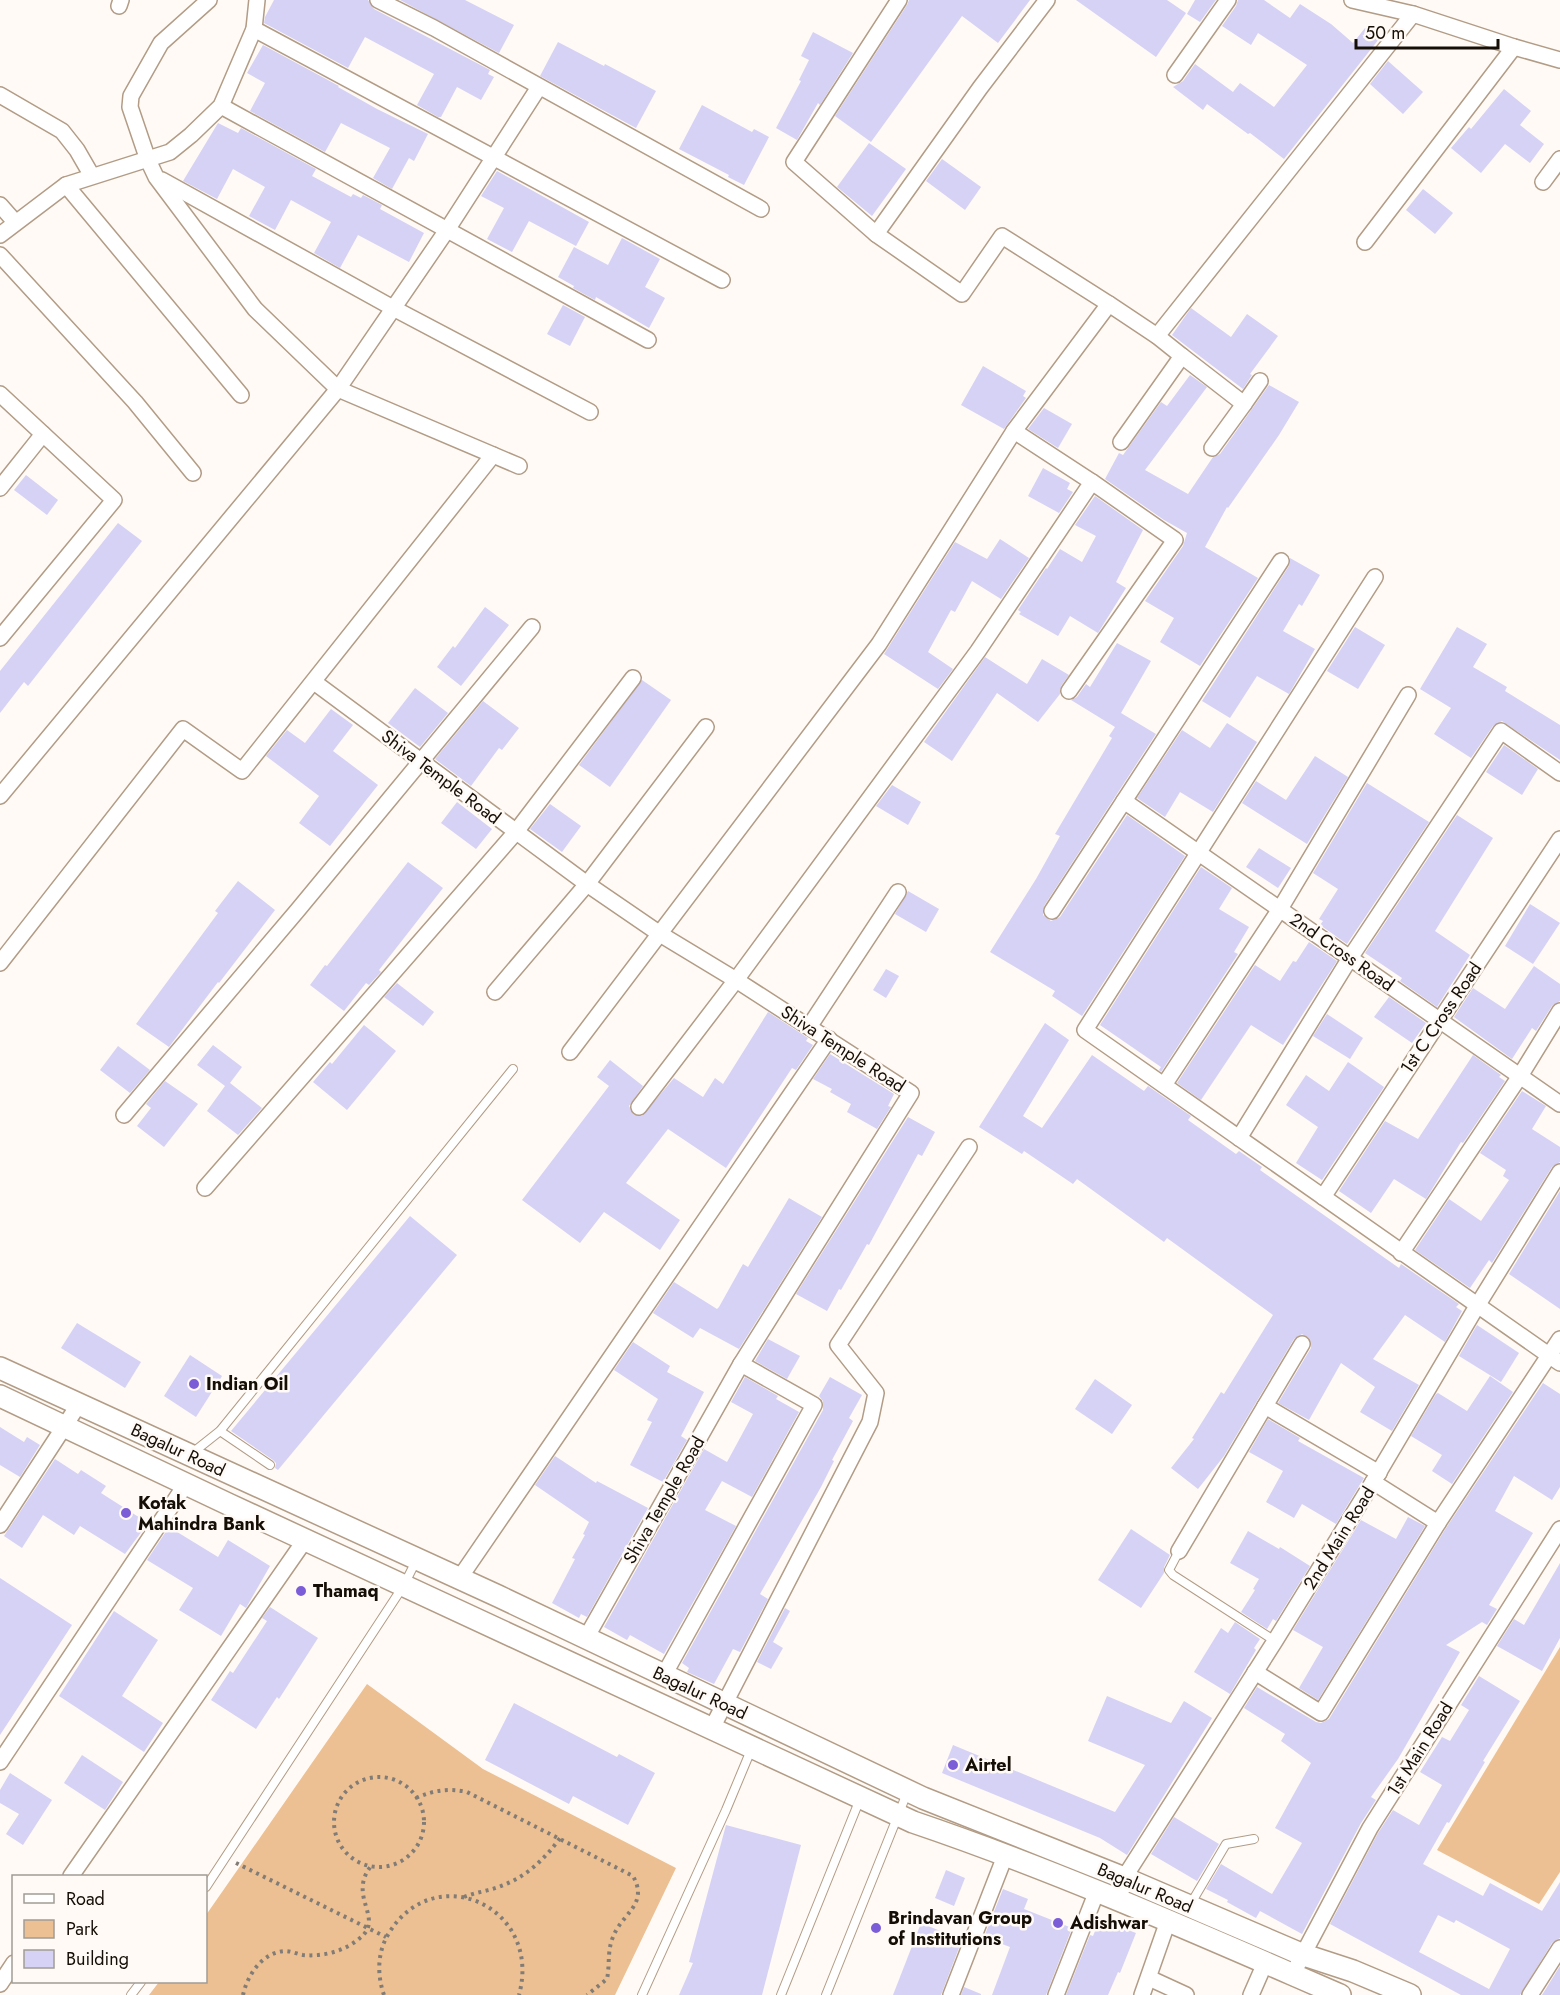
<svg xmlns="http://www.w3.org/2000/svg" width="1560" height="1995" font-family="Jost,sans-serif">
	<rect width="100%" height="100%" fill="#fffaf5"/>
	<!-- green -->
	<g fill="#ecc093">
		<polygon points="1560,1647 1560,1872 1539,1904 1437,1850"/>
		<polygon points="367,1684 483,1769 676,1868 615,1995 149,1995 159,1982 206,1982 206,1915"/>
	</g>
	<!-- building -->
	<g fill="#d6d2f5" fill-rule="evenodd">
		<polygon points="274,0 368,0 374,9 490,70 488,74 494,77 481,100 457,87 441,117 438,117 417,105 434,74 365,37 348,68 264,23 265,17"/>
		<polygon points="400,0 465,0 514,25 499,53"/>
		<polygon points="909,0 1030,0 998,43 962,16 871,142 835,116 907,5"/>
		<polygon points="1076,0 1167,0 1186,13 1156,57"/>
		<polygon points="1195,0 1216,0 1200,22 1187,14"/>
		<polygon points="1238,0 1264,0 1290,18 1300,4 1331,24 1353,43 1365,28 1379,39 1284,159 1250,133 1248,134 1207,104 1203,110 1173,87 1183,81 1195,64 1233,92 1240,83 1274,107 1307,65 1258,33 1251,45 1222,26 1236,6"/>
		<polygon points="813,32 853,53 820,105 818,103 797,140 776,128 801,81 799,80 809,60 801,56"/>
		<polygon points="558,42 604,66 605,64 656,91 636,128 540,76"/>
		<polygon points="263,45 339,86 338,87 377,109 428,134 414,161 409,158 392,189 373,178 390,148 341,123 325,152 250,111 265,83 247,73"/>
		<polygon points="1388,61 1423,92 1403,114 1370,84"/>
		<polygon points="1504,89 1531,111 1520,125 1544,144 1530,163 1505,144 1481,173 1451,148 1469,127 1471,129"/>
		<polygon points="702,105 752,132 754,129 769,137 744,185 728,177 729,175 679,149"/>
		<polygon points="218,123 238,133 241,128 316,169 312,176 351,197 353,194 361,198 363,195 382,205 380,209 424,233 409,262 358,235 340,268 314,253 331,222 291,200 275,230 249,216 265,187 233,169 217,199 183,181"/>
		<polygon points="869,143 906,169 872,216 837,187"/>
		<polygon points="942,159 981,187 965,210 926,181"/>
		<polygon points="497,171 589,222 576,246 529,221 512,252 487,239 504,208 481,196"/>
		<polygon points="1423,189 1453,213 1435,234 1406,210"/>
		<polygon points="622,238 660,259 645,287 665,298 649,328 596,297 595,300 573,288 574,286 558,277 574,247 608,265"/>
		<polygon points="563,305 585,317 570,346 547,334"/>
		<polygon points="1191,308 1231,337 1247,314 1278,336 1250,374 1252,375 1243,389 1172,335"/>
		<polygon points="983,366 1026,391 1023,396 1026,398 1004,429 961,405"/>
		<polygon points="1190,375 1207,387 1145,470 1188,494 1213,457 1220,454 1269,385 1299,402 1279,435 1228,508 1227,507 1205,547 1258,578 1200,666 1160,642 1174,618 1145,601 1183,546 1187,533 1164,520 1105,479 1119,453 1123,455 1161,402 1167,406"/>
		<polygon points="1044,408 1072,424 1058,448 1028,429"/>
		<polygon points="1043,468 1070,483 1067,489 1073,492 1059,513 1028,496"/>
		<polygon points="26,475 58,500 47,515 14,490"/>
		<polygon points="1095,496 1143,530 1116,582 1126,588 1098,633 1070,616 1058,636 1019,614 1021,612 1018,610 1046,568 1047,569 1060,549 1082,562 1096,536 1075,525"/>
		<polygon points="118,523 142,541 28,686 24,682 0,713 0,671"/>
		<polygon points="1000,539 1029,558 1001,599 972,581 955,612 951,610 928,652 953,669 938,689 884,654 955,542 987,559"/>
		<polygon points="1290,558 1320,575 1302,606 1299,604 1283,631 1315,649 1289,694 1257,676 1230,718 1202,701 1289,566"/>
		<polygon points="485,607 509,625 461,686 437,667 453,646 455,648"/>
		<polygon points="1355,627 1385,645 1358,689 1327,671"/>
		<polygon points="1457,627 1487,644 1473,667 1507,687 1505,691 1560,725 1560,760 1502,721 1493,726 1471,758 1434,734 1451,708 1420,689"/>
		<polygon points="1117,643 1151,661 1121,713 1156,734 1044,906 1043,915 1051,921 1060,917 1127,815 1185,856 1082,1016 1052,996 1055,991 990,952 1036,879 1060,836 1055,834 1112,738 1109,736 1115,727 1071,700 1077,697 1086,684 1090,687"/>
		<polygon points="985,657 1027,684 1042,659 1069,675 1061,686 1060,694 1038,722 997,693 952,761 924,742"/>
		<polygon points="642,680 671,700 610,787 579,765"/>
		<polygon points="415,688 448,713 420,747 388,723"/>
		<polygon points="483,701 519,728 502,750 499,748 471,786 435,759"/>
		<polygon points="331,709 353,725 333,751 378,785 330,846 299,823 319,796 266,756 287,730 305,743"/>
		<polygon points="1227,723 1257,742 1213,812 1180,792 1165,817 1137,798 1182,730 1210,748"/>
		<polygon points="1504,745 1538,769 1522,795 1486,772"/>
		<polygon points="1315,756 1348,777 1307,844 1242,803 1256,781 1286,800"/>
		<polygon points="1367,783 1429,822 1347,944 1320,925 1323,921 1319,919 1338,889 1313,873"/>
		<polygon points="892,785 921,802 908,825 876,806"/>
		<polygon points="457,802 492,829 476,849 441,823"/>
		<polygon points="550,804 581,826 562,852 530,829"/>
		<polygon points="1457,815 1493,838 1435,931 1470,955 1437,1007 1400,981 1402,978 1365,953"/>
		<polygon points="1259,848 1291,868 1278,888 1246,867"/>
		<polygon points="408,862 443,888 379,970 381,972 369,985 366,983 344,1011 310,985 325,965 327,966"/>
		<polygon points="1201,867 1232,888 1219,909 1249,927 1234,952 1238,954 1161,1072 1159,1070 1161,1067 1100,1025"/>
		<polygon points="238,881 275,910 219,983 218,982 169,1047 136,1024 218,913 215,911"/>
		<polygon points="908,891 939,909 926,932 895,914"/>
		<polygon points="1530,904 1560,923 1533,964 1505,946"/>
		<polygon points="1309,942 1337,961 1283,1045 1251,1025 1201,1100 1177,1083 1255,965 1280,981 1293,961 1296,962"/>
		<polygon points="1534,966 1560,984 1560,1001 1552,1006 1536,1031 1532,1028 1512,1059 1454,1017 1473,988 1505,1009"/>
		<polygon points="886,969 899,976 886,998 873,990"/>
		<polygon points="397,983 434,1012 423,1026 384,997"/>
		<polygon points="1389,997 1426,1023 1412,1043 1374,1017"/>
		<polygon points="768,1012 808,1038 806,1041 813,1045 796,1070 792,1068 726,1168 668,1129 626,1183 680,1220 660,1250 604,1212 580,1243 522,1200 609,1086 597,1077 610,1060 643,1086 629,1106 634,1115 642,1116 674,1078 703,1097 715,1078 723,1084"/>
		<polygon points="1327,1014 1363,1038 1350,1059 1313,1036"/>
		<polygon points="1045,1023 1069,1040 1023,1116 1042,1128 1092,1055 1144,1091 1148,1086 1191,1116 1188,1120 1236,1154 1239,1151 1262,1167 1260,1170 1399,1268 1401,1264 1459,1304 1456,1307 1462,1311 1445,1342 1405,1315 1373,1359 1419,1385 1392,1431 1360,1412 1375,1387 1341,1363 1309,1420 1278,1403 1311,1348 1310,1339 1302,1334 1294,1339 1224,1456 1198,1489 1171,1468 1194,1439 1192,1438 1221,1392 1224,1394 1273,1315 1167,1238 1164,1242 1077,1179 1073,1184 1024,1151 1022,1154 979,1127"/>
		<polygon points="364,1025 396,1051 347,1110 313,1082 330,1062 332,1064"/>
		<polygon points="213,1045 242,1067 230,1083 262,1108 238,1135 207,1111 225,1086 197,1065"/>
		<polygon points="118,1046 150,1070 130,1093 100,1070"/>
		<polygon points="830,1054 894,1094 888,1106 891,1107 877,1129 847,1112 851,1104 830,1092 832,1089 813,1079"/>
		<polygon points="1473,1055 1501,1075 1499,1077 1505,1081 1463,1143 1461,1142 1426,1199 1394,1179 1371,1213 1339,1191 1385,1121 1418,1139"/>
		<polygon points="1348,1062 1384,1087 1322,1180 1296,1163 1318,1127 1286,1105 1306,1075 1329,1091"/>
		<polygon points="165,1081 198,1104 164,1147 137,1126 151,1108 146,1104"/>
		<polygon points="1522,1091 1546,1106 1532,1129 1560,1147 1560,1162 1552,1167 1492,1263 1489,1260 1470,1288 1415,1250 1449,1199 1481,1221 1509,1180 1503,1176 1506,1170 1480,1153"/>
		<polygon points="908,1117 935,1132 922,1156 918,1154 869,1245 867,1244 841,1290 839,1289 827,1311 796,1294"/>
		<polygon points="1560,1191 1560,1309 1509,1274"/>
		<polygon points="789,1198 822,1217 739,1349 700,1328 693,1338 653,1313 674,1282 717,1309 719,1307 743,1264 748,1267"/>
		<polygon points="410,1216 457,1255 278,1470 275,1468 276,1463 273,1460 231,1431"/>
		<polygon points="77,1323 141,1362 125,1388 61,1348"/>
		<polygon points="1477,1325 1519,1353 1501,1382 1459,1356"/>
		<polygon points="768,1339 800,1356 787,1379 755,1361"/>
		<polygon points="633,1342 670,1366 667,1372 704,1392 681,1436 687,1440 663,1482 630,1465 652,1422 647,1420 658,1399 614,1370"/>
		<polygon points="190,1355 222,1376 196,1417 164,1396"/>
		<polygon points="1490,1376 1513,1392 1452,1484 1432,1471 1442,1455 1411,1436 1436,1394 1438,1393 1467,1411"/>
		<polygon points="745,1377 778,1396 776,1399 799,1412 752,1497 722,1481 705,1510 736,1526 664,1654 630,1635 627,1640 604,1627 704,1449 727,1462 753,1414 731,1402"/>
		<polygon points="830,1377 862,1395 849,1418 853,1421 832,1460 834,1461 821,1487 760,1594 768,1599 740,1652 733,1649 714,1684 687,1672 689,1668 682,1663 823,1410 823,1401 819,1396"/>
		<polygon points="1095,1379 1132,1405 1112,1434 1075,1409"/>
		<polygon points="1543,1383 1560,1394 1560,1487 1552,1500 1514,1476 1495,1511 1533,1533 1489,1605 1497,1609 1487,1625 1482,1622 1446,1645 1460,1652 1398,1759 1371,1797 1376,1800 1361,1823 1302,1934 1260,1911 1256,1918 1227,1902 1228,1900 1206,1889 1221,1864 1272,1894 1302,1843 1275,1828 1311,1763 1281,1741 1285,1734 1244,1708 1257,1687 1316,1722 1321,1723 1329,1719 1446,1528"/>
		<polygon points="1268,1419 1300,1438 1298,1441 1364,1478 1336,1524 1302,1504 1294,1518 1266,1502 1283,1471 1249,1452"/>
		<polygon points="0,1427 24,1442 27,1437 40,1445 20,1477 0,1465"/>
		<polygon points="555,1456 596,1483 597,1481 648,1508 587,1617 581,1614 579,1618 552,1603 575,1559 572,1558 585,1535 583,1534 589,1522 535,1485"/>
		<polygon points="55,1459 78,1474 81,1470 106,1486 101,1493 148,1523 125,1554 80,1526 74,1535 43,1515 22,1548 4,1536"/>
		<polygon points="1408,1517 1425,1526 1318,1700 1299,1688 1323,1647 1293,1630 1361,1520 1396,1539"/>
		<polygon points="169,1527 218,1557 228,1540 270,1566 246,1608 240,1604 221,1636 179,1610 193,1588 147,1560"/>
		<polygon points="1131,1529 1170,1555 1164,1567 1164,1573 1141,1608 1098,1580"/>
		<polygon points="1248,1531 1279,1549 1280,1547 1310,1566 1276,1621 1273,1619 1267,1629 1241,1612 1255,1590 1253,1589 1259,1579 1230,1563"/>
		<polygon points="1560,1563 1560,1638 1542,1671 1497,1646 1514,1619 1524,1625"/>
		<polygon points="0,1578 72,1625 0,1735"/>
		<polygon points="270,1607 318,1638 279,1699 277,1697 256,1729 211,1700 230,1671 233,1673 267,1621 262,1618"/>
		<polygon points="785,1608 790,1611 773,1642 783,1648 771,1669 757,1662"/>
		<polygon points="114,1611 158,1640 122,1696 163,1723 144,1752 59,1696"/>
		<polygon points="1235,1622 1260,1639 1254,1648 1256,1650 1230,1694 1194,1672 1221,1628 1228,1633"/>
		<path d="M1479 1676 1520 1701 1483 1761 1485 1762 1449 1823 1447 1822 1423 1864 1483 1896 1490 1883 1542 1911 1560 1882V1938L1552 1943 1520 1995H1461L1330 1924 1378 1833 1393 1810 1419 1825 1442 1785 1420 1772 1442 1737 1450 1741 1469 1710 1461 1705ZM1438 1915 1454 1923 1456 1920 1510 1949 1489 1989 1419 1952Z"/>
		<polygon points="1107,1696 1171,1723 1184,1701 1212,1718 1127,1855 1100,1838 942,1773 953,1745 1115,1812 1145,1765 1088,1741"/>
		<polygon points="514,1703 617,1757 619,1754 655,1773 628,1825 573,1796 569,1804 485,1760"/>
		<polygon points="82,1755 123,1782 105,1810 64,1783"/>
		<polygon points="10,1773 52,1800 23,1845 6,1834 19,1814 0,1803 0,1790"/>
		<polygon points="1174,1817 1219,1844 1197,1881 1151,1854"/>
		<polygon points="726,1825 801,1845 762,1995 679,1995 693,1963 689,1962"/>
		<polygon points="946,1870 965,1878 954,1906 935,1898"/>
		<polygon points="1003,1889 1028,1899 1024,1909 1072,1928 1046,1995 992,1995 1010,1947 984,1937"/>
		<polygon points="1100,1919 1136,1933 1120,1973 1118,1972 1108,1995 1066,1995 1090,1935 1093,1936"/>
		<polygon points="921,1923 962,1940 941,1995 893,1995"/>
		<polygon points="1560,1966 1560,1995 1542,1995"/>
		<polygon points="964,1987 981,1994 981,1995 961,1995"/>
	</g>
	<g fill="none" stroke-linecap="round" stroke-linejoin="round">
		<!-- service casing -->
		<g stroke="#b29c86" stroke-width="10">
			<g id="service">
				<polyline points="220,1431 270,1465"/>
				<polyline points="191,1454 220,1431 513,1069"/>
				<polyline points="1179,1551 1169,1570 1173,1575 1275,1641"/>
				<polyline points="206,1887 404,1585 416,1561"/>
				<polyline points="1190,1905 1226,1844 1254,1839"/>
				<polyline points="131,1995 141,1982"/>
				<polyline points="642,1995 726,1810 751,1750"/>
				<polyline points="781,1995 860,1799"/>
				<polyline points="826,1995 907,1793"/>
			</g>
		</g>
		<!-- minor casing -->
		<g stroke="#b29c86" stroke-width="18">
			<g id="minor">
				<polyline points="378,0 434,28 761,209"/>
				<polyline points="1047,0 980,88 876,234 962,294 1002,236 1109,304"/>
				<polyline points="1352,0 1413,14 1514,47 1560,60"/>
				<polyline points="119,6 121,0"/>
				<polyline points="254,29 722,280"/>
				<polyline points="1175,75 1228,0"/>
				<polyline points="0,95 62,131 77,150 92,176"/>
				<polyline points="221,106 648,340"/>
				<polyline points="162,180 393,308 590,412"/>
				<polyline points="1543,182 1560,159"/>
				<polyline points="66,185 241,395"/>
				<polyline points="0,205 15,222"/>
				<polyline points="876,234 794,162 899,0"/>
				<polyline points="0,235 66,185 170,152 191,135 221,106 254,29 257,0"/>
				<polyline points="1365,242 1514,47"/>
				<polyline points="0,255 135,402 193,473"/>
				<polyline points="1157,336 1413,14"/>
				<polyline points="1182,356 1244,404 1260,381"/>
				<polyline points="0,394 114,500 0,638"/>
				<polyline points="1014,431 1109,304 1157,336 1182,356 1121,442"/>
				<polyline points="1212,448 1244,404"/>
				<polyline points="519,466 338,389 447,230 539,87"/>
				<polyline points="0,488 43,434"/>
				<polyline points="1375,577 1085,1030 1560,1363"/>
				<polyline points="314,682 587,884 660,934 736,980 911,1093 741,1364 586,1638"/>
				<polyline points="1069,691 1175,540 1092,482"/>
				<polyline points="0,796 338,389 255,309 156,177 148,160 130,107 131,96 161,43 209,0"/>
				<polyline points="1124,801 1560,1104"/>
				<polyline points="1052,911 1281,561"/>
				<polyline points="0,963 183,729 242,771 493,455"/>
				<polyline points="495,992 587,884 706,727"/>
				<polyline points="809,1027 898,892"/>
				<polyline points="570,1052 879,644 1014,431 1092,482 978,651 736,980 639,1107"/>
				<polyline points="1164,1085 1280,909 1408,695"/>
				<polyline points="124,1115 297,911 532,627"/>
				<polyline points="1239,1138 1350,958 1501,731 1560,773"/>
				<polyline points="205,1188 515,833 633,678"/>
				<polyline points="1323,1197 1560,839"/>
				<polyline points="1401,1253 1520,1076 1560,1011"/>
				<polyline points="1265,1406 1302,1344"/>
				<polyline points="1373,1482 1438,1523 1560,1339"/>
				<polyline points="0,1525 79,1404"/>
				<polyline points="1179,1551 1265,1406 1379,1473"/>
				<polyline points="459,1579 829,1039"/>
				<polyline points="1255,1672 1321,1713 1438,1523"/>
				<polyline points="664,1675 814,1405 741,1364"/>
				<polyline points="712,1728 870,1422 876,1393 838,1345 969,1147"/>
				<polyline points="0,1762 186,1484"/>
				<polyline points="71,1876 305,1540"/>
				<polyline points="1125,1886 1124,1878 1275,1641 1373,1482 1477,1306 1560,1172"/>
				<polyline points="1298,1964 1370,1828 1560,1529"/>
				<polyline points="1149,1978 1186,1995"/>
				<polyline points="0,1984 14,1963"/>
				<polyline points="951,1995 1005,1856"/>
				<polyline points="1056,1995 1097,1891"/>
				<polyline points="1142,1995 1168,1921"/>
				<polyline points="1251,1995 1265,1963"/>
				<polyline points="1530,1995 1560,1948"/>
			</g>
		</g>
		<!-- secondary casing -->
		<g stroke="#b29c86" stroke-width="24">
			<g id="secondary">
				<polyline points="0,1368 498,1596 923,1798 1124,1878 1301,1954 1353,1971 1410,1995"/>
				<path d="M0 1396 228 1504 913 1822C1058 1871 1199 1934 1340 1995"/>
			</g>
		</g>
		<!-- path -->
		<g stroke="#827c76" stroke-width="4" stroke-dasharray="3 4.5" stroke-linecap="butt">
			<circle cx="379" cy="1822" r="45"/>
			<path d="M416 1798C434 1790 449 1788 467 1792L633 1876C649 1905 622 1913 613 1937 607 1951 610 1965 607 1979L587 1995"/>
			<polyline points="236,1863 386,1937"/>
			<path d="M464 1897C476 1892 489 1891 501 1886 526 1877 545 1859 560 1838"/>
			<path d="M243 1995C247 1976 262 1952 285 1951 291 1951 297 1954 303 1955 323 1957 345 1951 360 1938 385 1918 347 1897 371 1866"/>
			<path d="M384 1995C377 1975 377 1952 389 1933 435 1858 543 1907 519 1995"/>
		</g>
		<!-- service -->
		<use href="#service" stroke="#fff" stroke-width="8"/>
		<!-- minor -->
		<use href="#minor" stroke="#fff" stroke-width="15"/>
		<!-- secondary -->
		<use href="#secondary" stroke="#fff" stroke-width="21"/>
	</g>
	<!-- markers -->
	<g fill="#7c5dd8" stroke="#fffaf5" stroke-width="2">
		<circle cx="194" cy="1384" r="6"/>
		<circle cx="126" cy="1513" r="6"/>
		<circle cx="301" cy="1591" r="6"/>
		<circle cx="953" cy="1765" r="6"/>
		<circle cx="1058" cy="1923" r="6"/>
		<circle cx="876" cy="1928" r="6"/>
	</g>
	<g text-anchor="middle" stroke-width="5" stroke-linejoin="round" paint-order="stroke">
		<!-- street labels -->
		<g font-size="18" fill="#150e06" stroke="#fffaf5">
			<text transform="translate(441 777) rotate(37)" y="6">Shiva Temple Road</text>
			<text transform="translate(1342 952) rotate(35)" y="6">2nd Cross Road</text>
			<text transform="translate(1441 1018) rotate(-56)" y="6">1st C Cross Road</text>
			<text transform="translate(843 1049) rotate(33)" y="6">Shiva Temple Road</text>
			<text transform="translate(178 1450) rotate(25)" y="6">Bagalur Road</text>
			<text transform="translate(664 1500) rotate(-60)" y="6">Shiva Temple Road</text>
			<text transform="translate(1339 1538) rotate(-58)" y="6">2nd Main Road</text>
			<text transform="translate(700 1693) rotate(25)" y="6">Bagalur Road</text>
			<text transform="translate(1420 1749) rotate(-58)" y="6">1st Main Road</text>
			<text transform="translate(1145 1888) rotate(23)" y="6">Bagalur Road</text>
		</g>
		<!-- poi labels -->
		<g font-size="18" font-weight="bold" fill="#150e06" stroke="#fffaf5" text-anchor="start">
			<text x="206" y="1390">Indian Oil</text>
			<text x="138" y="1509">Kotak<tspan x="138" dy="21">Mahindra Bank</tspan></text>
			<text x="313" y="1597">Thamaq</text>
			<text x="965" y="1771">Airtel</text>
			<text x="888" y="1924">Brindavan Group<tspan x="888" dy="21">of Institutions</tspan></text>
			<text x="1070" y="1929">Adishwar</text>
		</g>
	</g>
	<!-- legend -->
	<rect x="12" y="1875" width="195" height="108" fill="#fffaf5" stroke="#a19c95" stroke-width="1.5"/>
	<rect x="24" y="1894" width="30" height="9" fill="#ffffff" stroke="#a19c95" stroke-width="1.5"/>
	<text x="66" y="1905" font-size="18" fill="#150e06">Road</text>
	<rect x="24" y="1920" width="30" height="18" fill="#ecc093" stroke="#a19c95" stroke-width="1.5"/>
	<text x="66" y="1935" font-size="18" fill="#150e06">Park</text>
	<rect x="24" y="1950" width="30" height="18" fill="#d6d2f5" stroke="#a19c95" stroke-width="1.5"/>
	<text x="66" y="1965" font-size="18" fill="#150e06">Building</text>
	<!-- scale -->
	<path d="M1356 39v9h142v-9" fill="none" stroke="#150e06" stroke-width="3"/>
	<text x="1365" y="39" font-size="18" fill="#150e06" stroke="#fffaf5" stroke-width="4.5" paint-order="stroke">50 m</text>
</svg>
